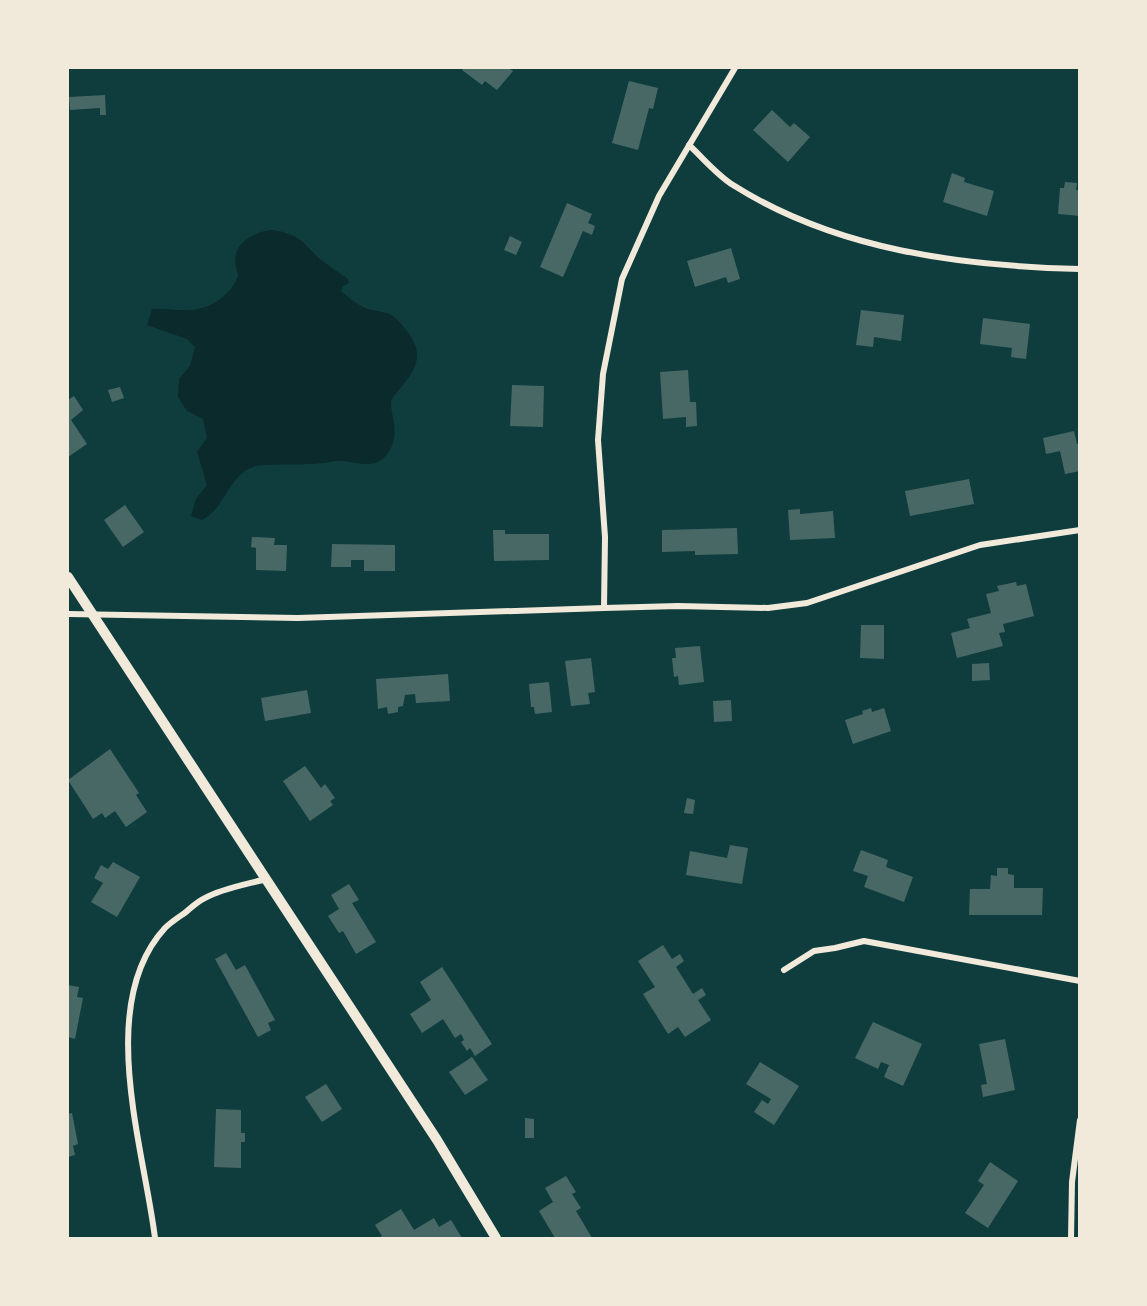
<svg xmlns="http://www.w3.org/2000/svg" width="1147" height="1306" font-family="Georgia,serif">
	<rect width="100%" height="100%" fill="#0f3d3e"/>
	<!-- water -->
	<path fill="#0a2a2b" d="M272 230C300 234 301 241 320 259 328 266 339 272 348 279L349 283 343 286 341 291C350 299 360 307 372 310 378 311 384 312 390 314 396 318 402 324 406 330 429 358 412 374 393 397 385 407 404 430 388 453 374 471 360 462 342 461 336 460 330 463 324 463 306 465 287 464 269 465 265 465 259 465 255 466 227 476 227 507 202 520L191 516 196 499 207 485 197 452 207 438 203 419 187 411 178 397 179 379 190 366 195 347 187 339 147 325 152 309C165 308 177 311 190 310 211 309 231 295 238 276 238 271 235 267 235 262 234 242 256 231 272 230Z"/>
	<!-- building -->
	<g fill="#486865">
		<polygon points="464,68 508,68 513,71 497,90 485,81 482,85 462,70"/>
		<polygon points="629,81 658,88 653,109 649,108 638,150 612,143"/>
		<polygon points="105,95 106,115 100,115 100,108 70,110 69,97"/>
		<polygon points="772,110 790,127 794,123 810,137 788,162 753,130"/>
		<polygon points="952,173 965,178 964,182 994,191 987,216 943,202"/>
		<polygon points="1065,182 1077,183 1076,190 1080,190 1080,216 1058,214 1060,188 1064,188"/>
		<polygon points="567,203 592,214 588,223 595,226 592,235 583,231 563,277 540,267"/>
		<polygon points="510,236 522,242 516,255 504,250"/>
		<polygon points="731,248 740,279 728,283 726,277 695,287 687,261"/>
		<polygon points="861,310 904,315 901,341 874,337 873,347 856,345"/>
		<polygon points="983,318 1030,324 1026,359 1011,357 1012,348 980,344"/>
		<polygon points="688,370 690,402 696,402 697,426 686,427 686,417 663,419 660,372"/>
		<polygon points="512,385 544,386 543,427 510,426"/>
		<polygon points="120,387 124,398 112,402 108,390"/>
		<polygon points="74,396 83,410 71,420 87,444 68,457 68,400"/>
		<polygon points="1074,431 1077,444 1080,444 1080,471 1065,474 1060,451 1046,454 1043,438"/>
		<polygon points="969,479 974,504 910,516 905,491"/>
		<polygon points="125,505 144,532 123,547 104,520"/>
		<polygon points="800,509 800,514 833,511 835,538 790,540 788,510"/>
		<polygon points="737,528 738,554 695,555 695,551 662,552 662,530"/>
		<polygon points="493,530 505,530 505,534 549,534 549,560 494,561"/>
		<polygon points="252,537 275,538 274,545 287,545 286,571 256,570 256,548 251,547"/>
		<polygon points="332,544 395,545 395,571 364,571 364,560 351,560 351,567 331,567"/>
		<polygon points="1016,582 1017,586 1026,584 1034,616 1003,624 1005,632 999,633 1003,646 957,658 951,633 970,628 967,619 991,613 986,594 999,591 997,586"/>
		<polygon points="861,625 884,625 884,659 860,658"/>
		<polygon points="700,646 704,682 679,685 678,676 674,677 672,658 676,658 675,648"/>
		<polygon points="591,658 595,692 588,693 590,704 571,706 565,661"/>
		<polygon points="989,663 990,680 972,681 972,664"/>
		<polygon points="448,674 450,701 416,703 415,694 405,695 403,706 398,707 398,712 388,714 387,707 378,709 376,679"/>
		<polygon points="549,682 552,712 535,714 534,707 531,707 529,684"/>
		<polygon points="307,690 311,713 265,721 261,698"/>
		<polygon points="731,700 732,721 714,722 713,701"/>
		<polygon points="871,708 872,712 884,708 891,731 853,744 845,720 863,714 862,711"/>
		<polygon points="110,749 139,793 136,795 147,812 126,827 115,811 105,818 102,813 93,819 68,780"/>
		<polygon points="305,766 321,788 325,784 335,798 330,801 333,805 310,821 283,781"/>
		<polygon points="687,798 695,800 693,814 684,813"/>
		<polygon points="730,845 748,848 742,884 686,875 690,851 727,858"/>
		<polygon points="861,850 888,860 886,867 913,877 904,902 864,887 868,876 853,871"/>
		<polygon points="113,862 140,877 117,917 91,902 103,883 94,878 101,865 108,869"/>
		<polygon points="997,868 1008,868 1008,874 1014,875 1014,888 1043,888 1042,915 969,915 970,889 990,889 991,875 997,876"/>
		<polygon points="349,884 359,900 352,903 376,942 356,954 343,931 339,933 328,916 339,909 331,895"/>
		<polygon points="663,945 672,959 680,954 684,961 676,967 693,994 702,988 706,995 698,1000 711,1020 685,1037 678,1027 668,1034 643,994 655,987 638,961"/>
		<polygon points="226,953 236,970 245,965 275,1020 268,1023 271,1030 258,1037 215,959"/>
		<polygon points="442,967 492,1044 475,1056 470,1048 467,1051 461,1042 464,1040 461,1034 455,1038 443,1019 422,1033 410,1014 431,1000 420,982"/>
		<polygon points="68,985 79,987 77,997 83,998 75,1039 68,1037"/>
		<polygon points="873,1022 922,1044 903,1086 884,1077 889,1065 881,1062 878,1069 855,1058"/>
		<polygon points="1005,1039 1015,1090 983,1097 981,1085 987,1084 979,1044"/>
		<polygon points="472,1057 488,1080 465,1095 449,1072"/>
		<polygon points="760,1062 799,1086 774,1125 754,1112 762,1100 768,1104 771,1099 746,1084"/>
		<polygon points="326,1084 342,1109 322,1122 305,1097"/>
		<polygon points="216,1109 241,1110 241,1133 245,1133 245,1142 241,1142 241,1168 214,1167"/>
		<polygon points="72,1113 78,1144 73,1146 75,1155 68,1157 68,1114"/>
		<polygon points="525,1118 534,1119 534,1138 525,1138"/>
		<polygon points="990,1162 1018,1181 988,1228 965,1213 984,1185 978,1181"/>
		<polygon points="566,1176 576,1192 572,1194 581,1208 576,1211 592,1238 555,1238 539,1211 553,1202 545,1188"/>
		<polygon points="401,1209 414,1230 434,1218 439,1227 451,1220 462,1238 378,1238 382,1236 375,1225"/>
	</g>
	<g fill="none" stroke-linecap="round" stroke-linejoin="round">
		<!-- minor -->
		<g stroke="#f1e9da" stroke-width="6">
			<path d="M689 145C703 158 717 175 733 185 836 250 960 266 1080 269"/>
			<polyline points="604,608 605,537 598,440 603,374 622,279 659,196 735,68"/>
			<polyline points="68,614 298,618 604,608 678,606 768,608 807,603 980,545 1080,530"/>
			<polyline points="784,970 814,951 835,948 864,941 1080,981"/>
			<path d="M155 1238C144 1148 95 1004 165 928 171 922 179 917 186 912 192 907 198 901 205 898 220 889 248 884 266 879"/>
			<polyline points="1071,1238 1072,1182 1080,1120"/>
		</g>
		<!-- tertiary -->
		<polyline stroke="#f1e9da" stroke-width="10" points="68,577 437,1140 496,1238"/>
	</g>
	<!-- border -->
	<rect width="1147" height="1306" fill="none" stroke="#f1e9da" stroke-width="138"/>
</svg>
